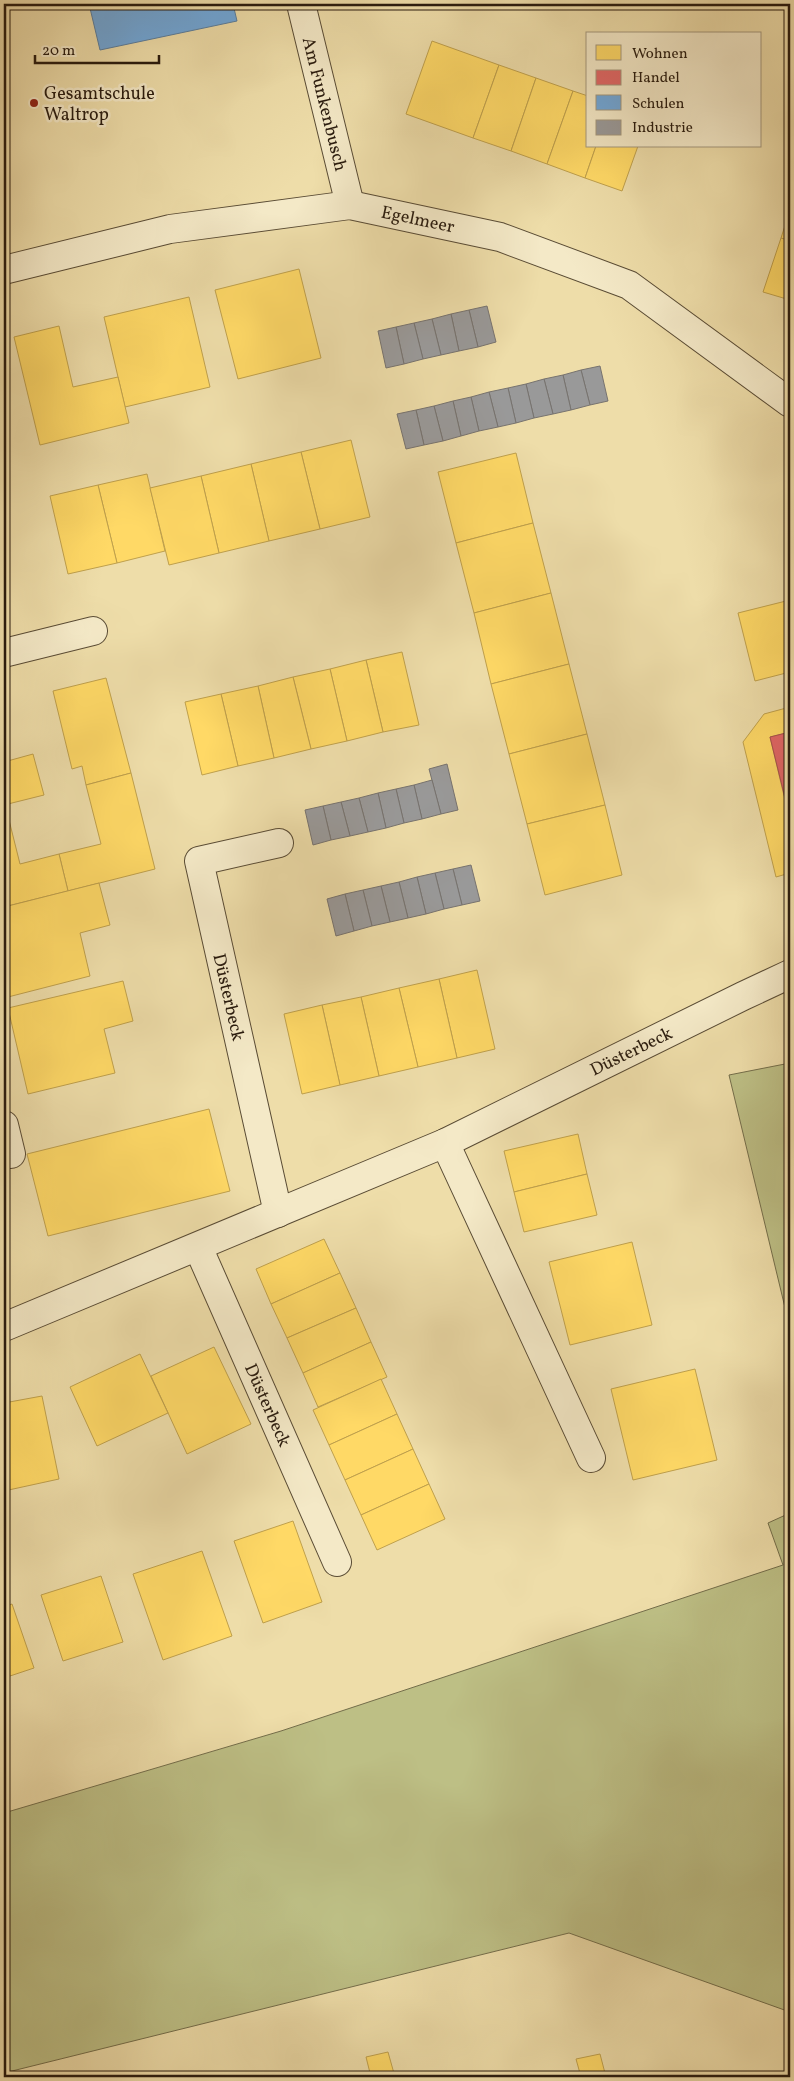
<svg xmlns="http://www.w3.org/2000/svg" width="794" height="2081" font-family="Vollkorn,serif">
	<rect width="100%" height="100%" fill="#eedda9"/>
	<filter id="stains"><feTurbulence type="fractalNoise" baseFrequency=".004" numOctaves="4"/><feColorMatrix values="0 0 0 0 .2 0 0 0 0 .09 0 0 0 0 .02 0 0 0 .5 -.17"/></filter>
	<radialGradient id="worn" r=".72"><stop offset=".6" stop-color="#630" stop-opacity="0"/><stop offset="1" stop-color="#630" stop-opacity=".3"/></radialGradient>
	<!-- green -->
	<g fill="#bdbf85" stroke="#736d4a">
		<polygon points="790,1063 790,1319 788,1320 729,1075"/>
		<polygon points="790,1513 790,2012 569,1933 4,2073 4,1813 281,1731 783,1565 768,1523"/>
	</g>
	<!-- homes -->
	<g fill="#ffd966" stroke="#bfa04c">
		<polygon points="432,41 499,65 473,138 406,114"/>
		<polygon points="499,65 536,78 511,151 473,138"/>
		<polygon points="536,78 573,91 547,164 511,151"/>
		<polygon points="573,91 588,96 588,146 596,146 585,178 547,164"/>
		<polygon points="596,146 638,146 622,191 585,178"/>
		<polygon points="790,210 790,241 781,238"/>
		<polygon points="781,238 790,241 790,300 763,292"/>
		<polygon points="299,269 321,358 238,379 215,290"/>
		<polygon points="189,297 210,387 125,407 104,317"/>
		<polygon points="59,326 73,387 118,377 129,423 40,445 14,337"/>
		<polygon points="351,440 370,517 320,529 301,452"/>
		<polygon points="301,452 320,529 269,541 251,464"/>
		<polygon points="516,453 533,523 456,543 438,472"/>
		<polygon points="251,464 269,541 219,553 201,476"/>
		<polygon points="147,474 165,551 117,563 98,485"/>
		<polygon points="201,476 219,553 169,565 150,488"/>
		<polygon points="98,485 117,563 68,574 50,496"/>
		<polygon points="533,523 551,593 474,613 456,543"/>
		<polygon points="551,593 569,664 491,684 474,613"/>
		<polygon points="786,601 790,620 790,672 755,681 738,613"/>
		<polygon points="402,652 419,725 383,732 366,660"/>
		<polygon points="366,660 383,732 347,741 330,669"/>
		<polygon points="569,664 587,734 509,754 491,684"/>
		<polygon points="330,669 347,741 311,749 293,677"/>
		<polygon points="293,677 311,749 274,758 258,686"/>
		<polygon points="106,678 131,773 86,785 82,766 72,769 53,691"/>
		<polygon points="258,686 274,758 238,766 221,694"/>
		<polygon points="221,694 238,766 202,775 185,702"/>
		<polygon points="790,707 790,732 770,737 790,821 790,873 776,877 743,742 764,714"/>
		<polygon points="587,734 605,805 527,824 509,754"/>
		<polygon points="33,754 44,795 4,805 4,762"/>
		<polygon points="131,773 155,869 68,891 59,854 101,844 86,785"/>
		<polygon points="790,796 790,821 785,798"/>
		<polygon points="5,804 20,864 59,854 68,891 4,907 4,805"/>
		<polygon points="605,805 622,875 545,895 527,824"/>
		<polygon points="99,883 110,925 80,933 90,976 8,997 4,979 4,907"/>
		<polygon points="477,970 495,1049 457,1058 439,979"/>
		<polygon points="439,979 457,1058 418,1067 399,988"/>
		<polygon points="123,981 133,1021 104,1029 115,1073 28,1094 8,1008"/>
		<polygon points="399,988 418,1067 379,1076 361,997"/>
		<polygon points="361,997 379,1076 340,1085 322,1005"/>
		<polygon points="322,1005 340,1085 302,1094 284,1014"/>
		<polygon points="209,1109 230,1191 48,1236 27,1154"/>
		<polygon points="578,1134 587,1174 514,1192 504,1151"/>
		<polygon points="587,1174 597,1215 524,1232 514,1192"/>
		<polygon points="324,1239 340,1273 271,1304 256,1269"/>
		<polygon points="632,1242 652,1325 570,1345 549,1262"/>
		<polygon points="340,1273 356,1308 287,1338 271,1304"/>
		<polygon points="356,1308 371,1342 303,1373 287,1338"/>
		<polygon points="371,1342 387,1377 318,1407 303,1373"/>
		<polygon points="214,1347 251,1424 187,1454 151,1376"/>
		<polygon points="140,1354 168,1413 97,1446 70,1387"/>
		<polygon points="695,1369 717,1460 633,1480 611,1389"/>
		<polygon points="381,1379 397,1414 329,1445 313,1410"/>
		<polygon points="42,1396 59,1479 4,1491 4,1403"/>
		<polygon points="397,1414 413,1449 345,1480 329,1445"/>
		<polygon points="413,1449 429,1484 361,1515 345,1480"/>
		<polygon points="429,1484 445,1519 377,1550 361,1515"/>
		<polygon points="293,1521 322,1602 263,1623 234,1541"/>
		<polygon points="202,1551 232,1636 163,1660 133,1574"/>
		<polygon points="101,1576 123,1642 63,1661 41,1595"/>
		<polygon points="12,1604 34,1668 4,1678 4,1607"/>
		<polygon points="388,2052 395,2077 371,2077 366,2057"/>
		<polygon points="600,2054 606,2077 581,2077 576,2059"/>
	</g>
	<!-- shops -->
	<polygon fill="#e06666" stroke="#a9504c" points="790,732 790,796 785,798 770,737"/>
	<!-- schools -->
	<polygon fill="#6fa8dc" stroke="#5a7e9e" points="89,4 233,4 237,21 100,50"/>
	<!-- industry -->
	<g fill="#999" stroke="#77736f">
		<polygon points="487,306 496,342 478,347 469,310"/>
		<polygon points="469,310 478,347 459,351 451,314"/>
		<polygon points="451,314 459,351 441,355 432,319"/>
		<polygon points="432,319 441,355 423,359 414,323"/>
		<polygon points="414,323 423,359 404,364 396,327"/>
		<polygon points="396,327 404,364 386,368 378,331"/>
		<polygon points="600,366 608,401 590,405 581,370"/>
		<polygon points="581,370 590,405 571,410 563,375"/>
		<polygon points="563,375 571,410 553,414 544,379"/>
		<polygon points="544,379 553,414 534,418 526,384"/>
		<polygon points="526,384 534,418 516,423 508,388"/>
		<polygon points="508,388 516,423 498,427 489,392"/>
		<polygon points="489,392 498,427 479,431 471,397"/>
		<polygon points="471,397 479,431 461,436 453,401"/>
		<polygon points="453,401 461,436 443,441 434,406"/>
		<polygon points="434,406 443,441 424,445 416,410"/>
		<polygon points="416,410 424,445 406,449 397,414"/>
		<polygon points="447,764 458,810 441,814 429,769"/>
		<polygon points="432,780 441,814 422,819 414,785"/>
		<polygon points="414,785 422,819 404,823 396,789"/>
		<polygon points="396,789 404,823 386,828 378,793"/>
		<polygon points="378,793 386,828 368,832 359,798"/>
		<polygon points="359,798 368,832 350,836 341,802"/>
		<polygon points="341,802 350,836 331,840 323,806"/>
		<polygon points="323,806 331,840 313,845 305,810"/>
		<polygon points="471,865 480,901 462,905 453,869"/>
		<polygon points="453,869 462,905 444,909 435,873"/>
		<polygon points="435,873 444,909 426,914 417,877"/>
		<polygon points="417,877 426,914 408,918 399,882"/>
		<polygon points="399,882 408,918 390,922 381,886"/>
		<polygon points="381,886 390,922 372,926 363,890"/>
		<polygon points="363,890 372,926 354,931 345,894"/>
		<polygon points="345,894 354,931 336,936 327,899"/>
	</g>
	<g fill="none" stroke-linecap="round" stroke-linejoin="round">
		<!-- street casing -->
		<g stroke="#5a4c35" stroke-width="30">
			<g id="street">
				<polyline points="301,4 350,205"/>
				<polyline points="4,270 170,229 350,205 500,237 629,285 790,403"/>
				<polyline points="4,653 93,631"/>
				<polyline points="4,1125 11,1154"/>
				<polyline points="445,1143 591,1458"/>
				<polyline points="278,1213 199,861 279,843"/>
				<polyline points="198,1247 337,1562"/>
				<polyline points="4,1327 445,1143 743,996 790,974"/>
			</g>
		</g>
		<!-- street -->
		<use href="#street" stroke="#f4e9c7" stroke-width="28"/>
	</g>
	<!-- markers -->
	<circle fill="#8f2418" stroke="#f4e9c7" stroke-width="2" cx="34" cy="103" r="5"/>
	<g text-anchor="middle" stroke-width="5" stroke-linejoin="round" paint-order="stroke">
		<!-- poi labels -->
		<g font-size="18" fill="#291b0e" stroke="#f4e9c7" text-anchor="start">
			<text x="44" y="99">Gesamtschule<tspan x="44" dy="21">Waltrop</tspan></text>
		</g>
		<!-- street labels -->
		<g font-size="18" fill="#291b0e" stroke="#f4e9c7">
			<text transform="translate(325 104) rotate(76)" y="6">Am Funkenbusch</text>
			<text transform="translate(418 219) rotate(12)" y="6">Egelmeer</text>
			<text transform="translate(229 997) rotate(77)" y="6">Düsterbeck</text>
			<text transform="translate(631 1051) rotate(-26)" y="6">Düsterbeck</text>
			<text transform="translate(268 1405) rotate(66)" y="6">Düsterbeck</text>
		</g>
	</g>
	<!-- margin -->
	<rect width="794" height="2081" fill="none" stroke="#eedda9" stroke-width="20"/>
	<rect x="5" y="5" width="784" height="2071" fill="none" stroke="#291b0e" stroke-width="2.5"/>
	<rect x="10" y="10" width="774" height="2061" fill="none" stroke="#291b0e"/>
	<!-- legend -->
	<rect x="586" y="32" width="175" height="115" fill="#f4e9c7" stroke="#a3977d"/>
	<rect x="596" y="45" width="25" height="15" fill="#ffd966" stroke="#a3977d"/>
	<text x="632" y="58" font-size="15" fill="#291b0e">Wohnen</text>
	<rect x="596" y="70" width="25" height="15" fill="#e06666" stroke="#a3977d"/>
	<text x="632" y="82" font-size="15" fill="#291b0e">Handel</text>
	<rect x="596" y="95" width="25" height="15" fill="#6fa8dc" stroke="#a3977d"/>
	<text x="632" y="108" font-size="15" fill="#291b0e">Schulen</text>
	<rect x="596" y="120" width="25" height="15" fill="#999999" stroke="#a3977d"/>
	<text x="632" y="132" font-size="15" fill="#291b0e">Industrie</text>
	<!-- scale -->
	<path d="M35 55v8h124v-8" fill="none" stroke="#291b0e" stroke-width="2.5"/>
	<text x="42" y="55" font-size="15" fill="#291b0e" stroke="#f4e9c7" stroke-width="4" paint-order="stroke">20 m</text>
	<rect width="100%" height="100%" filter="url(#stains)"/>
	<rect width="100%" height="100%" fill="url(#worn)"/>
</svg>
